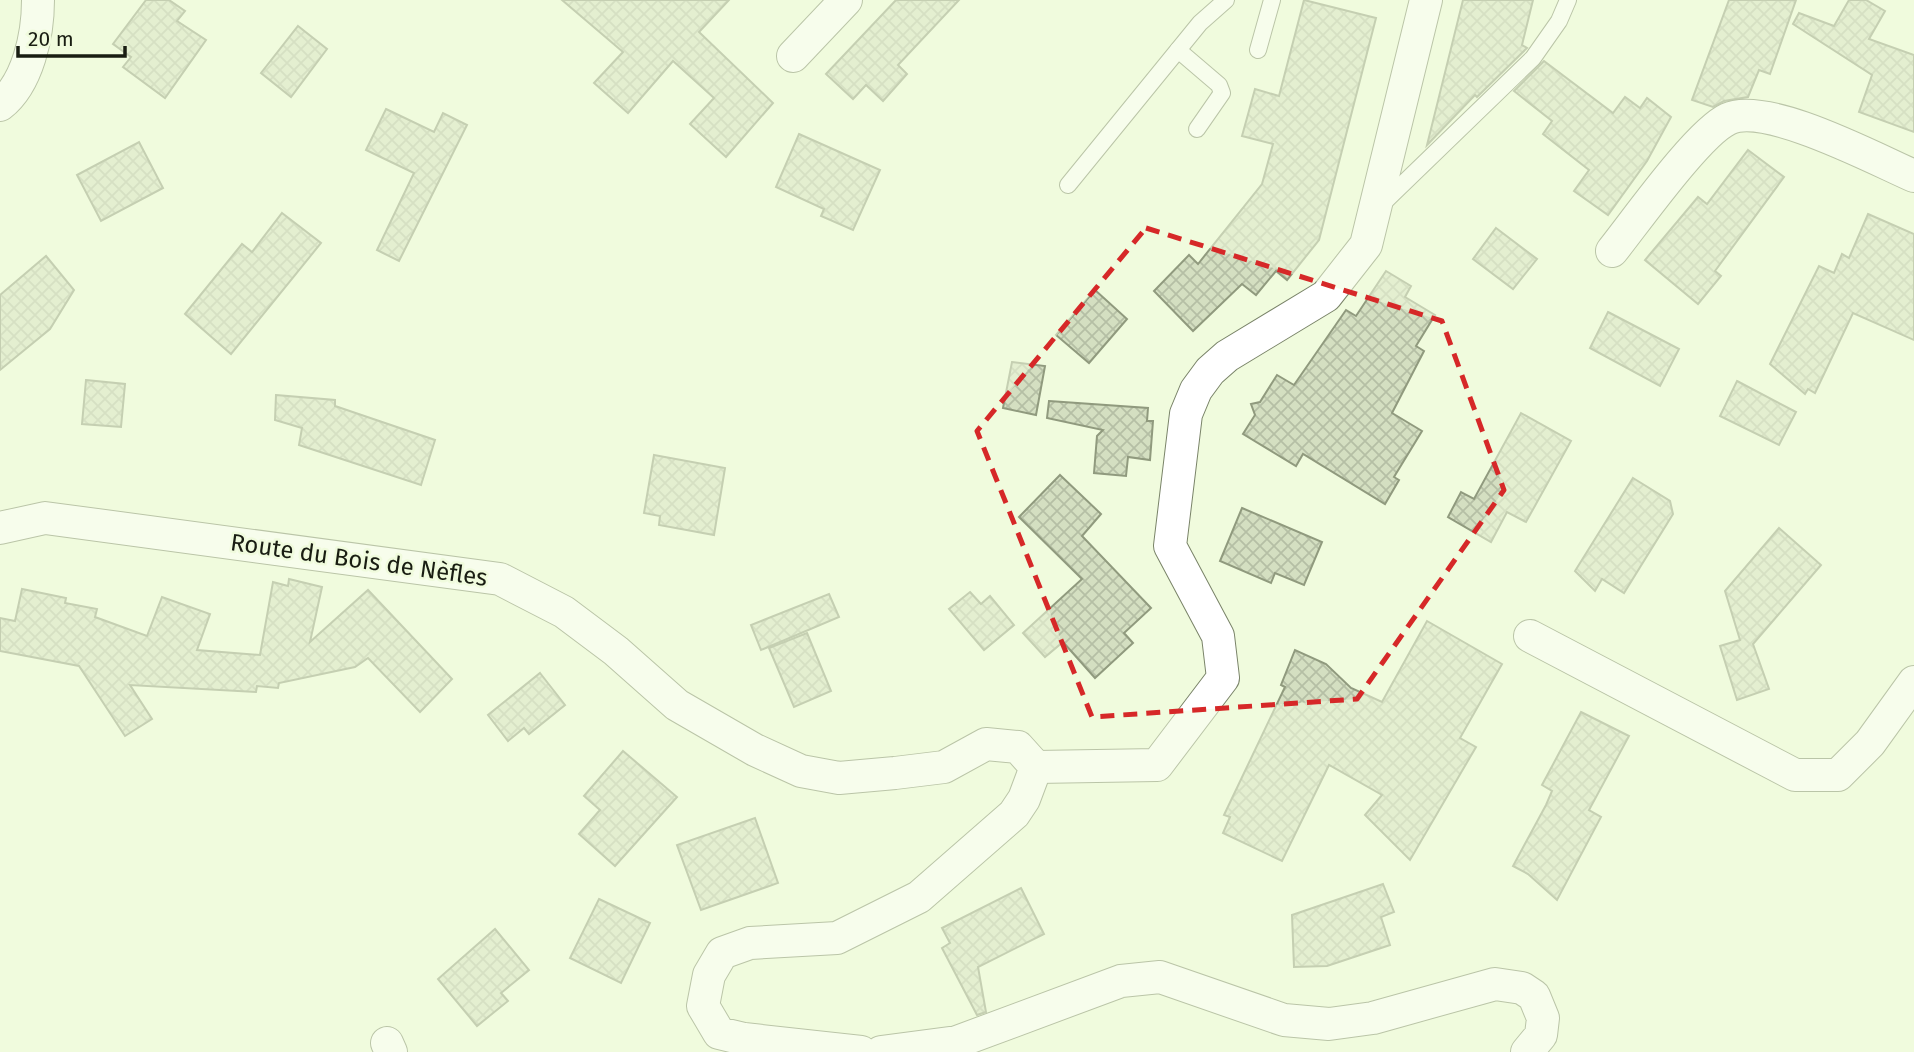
<svg xmlns="http://www.w3.org/2000/svg" width="1914" height="1052" font-family="'Fira Sans',sans-serif">
	<defs>
		<pattern id="building-cross-hatch" width="8" height="8" patternUnits="userSpaceOnUse" patternTransform="scale(1.75)"><rect width="8" height="8" fill="#d4dfc1"/><path d="M0 0l8 8M0 8l8-8" fill="none" stroke="#b5bfa5"/></pattern>
	</defs>
	<rect width="100%" height="100%" fill="#f0fbdd"/>
	<!-- building -->
	<g fill="url(#building-cross-hatch)" stroke="#909a7e" stroke-width="2">
		<polygon points="146,0 169,0 185,11 177,21 206,40 165,98 123,67 131,57 113,44"/>
		<polygon points="562,0 729,0 699,32 773,103 726,157 690,124 714,98 673,61 628,113 594,83 623,52"/>
		<polygon points="896,0 959,0 898,65 907,74 883,101 866,85 853,99 826,74"/>
		<polygon points="1304,0 1376,18 1319,240 1287,280 1276,271 1256,295 1242,284 1193,331 1154,291 1189,255 1198,264 1262,184 1273,144 1242,136 1255,89 1279,96"/>
		<polygon points="1463,0 1533,0 1522,45 1527,48 1477,97 1475,95 1427,145"/>
		<polygon points="1729,0 1796,0 1770,74 1759,70 1748,97 1724,101 1713,107 1692,100"/>
		<polygon points="1849,0 1866,0 1885,11 1869,39 1914,55 1914,132 1859,112 1872,75 1793,24 1799,13 1834,26"/>
		<polygon points="298,26 327,49 291,97 261,73"/>
		<polygon points="1544,61 1613,113 1625,97 1640,108 1647,98 1671,117 1647,161 1608,215 1574,191 1589,170 1543,134 1552,121 1514,91"/>
		<polygon points="386,109 434,132 443,113 467,125 399,261 377,250 414,173 366,150"/>
		<polygon points="799,134 880,170 853,230 821,216 824,209 776,187"/>
		<polygon points="139,142 163,188 101,221 77,175"/>
		<polygon points="1748,150 1784,177 1715,271 1721,276 1698,304 1645,260 1698,197 1707,204"/>
		<polygon points="282,213 321,243 231,354 185,314 242,244 252,252"/>
		<polygon points="1868,214 1914,234 1914,340 1853,313 1815,393 1808,389 1805,394 1770,364 1819,266 1834,273 1842,254 1849,258"/>
		<polygon points="1496,228 1537,259 1513,289 1473,259"/>
		<polygon points="46,256 74,290 50,329 0,370 0,295"/>
		<polygon points="1386,271 1411,286 1405,297 1435,315 1416,346 1424,351 1392,413 1422,431 1394,477 1399,480 1385,504 1303,454 1296,466 1243,434 1255,415 1251,404 1260,402 1277,375 1294,385 1346,310 1356,316"/>
		<polygon points="1095,290 1127,319 1089,363 1056,335"/>
		<polygon points="1608,312 1679,349 1660,386 1590,348"/>
		<polygon points="1012,362 1045,366 1036,415 1003,408"/>
		<polygon points="86,380 125,384 121,427 82,424"/>
		<polygon points="1737,381 1796,412 1779,445 1720,416"/>
		<polygon points="276,395 335,400 335,406 435,440 421,485 299,445 302,428 275,420"/>
		<polygon points="1049,401 1148,408 1147,421 1153,421 1150,460 1128,457 1126,476 1094,473 1097,436 1103,430 1047,418"/>
		<polygon points="1521,413 1571,441 1526,522 1507,512 1491,542 1448,517 1461,492 1474,499"/>
		<polygon points="654,455 725,468 714,535 659,525 660,516 644,513"/>
		<polygon points="1060,475 1101,514 1082,536 1151,608 1124,633 1133,643 1095,678 1063,642 1045,657 1023,633 1082,579 1019,517"/>
		<polygon points="1633,478 1670,501 1673,514 1624,593 1602,579 1595,591 1575,571"/>
		<polygon points="1242,508 1322,542 1304,585 1275,573 1271,583 1220,561"/>
		<polygon points="1779,528 1821,565 1753,644 1769,689 1737,700 1720,646 1740,640 1725,591"/>
		<polygon points="289,579 322,587 310,642 368,590 452,679 420,712 368,658 355,667 279,683 278,688 257,686 256,692 130,685 152,719 125,736 79,666 0,651 0,618 15,621 22,589 66,598 65,603 97,609 95,617 147,636 162,597 210,614 197,650 260,655 273,582 288,586"/>
		<polygon points="970,592 981,604 990,596 1014,625 984,650 949,609"/>
		<polygon points="829,594 839,617 761,650 751,625"/>
		<polygon points="1427,621 1502,664 1460,738 1476,747 1410,860 1365,815 1382,795 1329,765 1282,861 1223,833 1230,817 1224,815 1285,687 1281,685 1295,650 1326,664 1351,688 1382,702"/>
		<polygon points="807,633 831,691 794,707 769,648"/>
		<polygon points="540,673 565,705 529,734 524,728 508,741 488,715"/>
		<polygon points="1581,712 1629,736 1589,810 1601,817 1557,900 1528,874 1513,866 1546,805 1552,791 1542,785"/>
		<polygon points="623,751 677,797 615,866 579,834 600,810 584,796"/>
		<polygon points="755,818 778,883 701,910 677,845"/>
		<polygon points="1383,884 1394,912 1381,917 1390,945 1327,966 1294,967 1292,915"/>
		<polygon points="1021,888 1044,934 978,967 986,1012 977,1015 942,948 950,943 942,928"/>
		<polygon points="599,899 650,923 621,983 570,958"/>
		<polygon points="495,929 529,970 501,993 508,1001 477,1026 438,979"/>
	</g>
	<g fill="none" stroke-linecap="round" stroke-linejoin="round">
		<!-- lane casing -->
		<g stroke="#798368" stroke-width="18">
			<g id="lane">
				<polyline points="1178,50 1219,85 1222,93 1197,129"/>
				<polyline points="1258,50 1272,0"/>
				<polyline points="1068,185 1200,23 1226,0"/>
				<polyline points="1380,206 1533,58 1559,21 1568,0"/>
			</g>
		</g>
		<!-- street casing -->
		<g stroke="#798368" stroke-width="34">
			<g id="street">
				<polyline points="793,56 846,0"/>
				<path d="M0 105C28 83 38 35 38 0"/>
				<path d="M1612 251C1636 221 1698 133 1728 119 1766 101 1875 159 1914 176"/>
				<polyline points="0,528 45,518 500,579 564,612 616,651 677,705 755,750 801,771 839,778 895,773 944,767 986,744 1018,747 1036,767 1024,799 1014,814 919,897 837,938 750,943 722,953 709,975 703,1006 719,1033 744,1039 861,1052"/>
				<polyline points="1530,636 1795,775 1838,775 1870,743 1914,682"/>
				<polyline points="1036,767 1157,765 1223,678 1218,636 1170,546 1186,414 1196,390 1210,371 1227,356 1326,296 1366,245 1426,0"/>
				<polyline points="387,1043 391,1052"/>
				<polyline points="881,1052 957,1042 1121,981 1160,977 1284,1020 1329,1024 1373,1018 1495,984 1522,988 1534,996 1543,1018 1541,1035 1527,1052"/>
			</g>
		</g>
		<!-- lane -->
		<use href="#lane" stroke="#fff" stroke-width="16"/>
		<!-- street -->
		<use href="#street" stroke="#fff" stroke-width="32"/>
	</g>
	<!-- marked area -->
	<path d="M0 0H1914V1052H0ZM1146 228 1442 321 1504 490 1357 699 1092 717 977 431Z" fill="#f0fbdd" fill-opacity=".55" fill-rule="evenodd"/>
	<path fill="none" stroke="#d62828" stroke-width="5" stroke-dasharray="14 9" stroke-linejoin="round" d="M1146 228 1442 321 1504 490 1357 699 1092 717 977 431Z"/>
	<g text-anchor="middle" stroke-width="5" stroke-linejoin="round" paint-order="stroke">
		<!-- street labels -->
		<g font-size="24" fill="#191d12" stroke="#f0fbdd">
			<text transform="translate(359 560) rotate(8)" y="8">Route du Bois de Nèfles</text>
		</g>
	</g>
	<!-- scale -->
	<path d="M18 46v10h107v-10" fill="none" stroke="#191d12" stroke-width="3.5"/>
	<text x="28" y="46" font-size="21" fill="#191d12" stroke="#f0fbdd" stroke-width="5" paint-order="stroke">20 m</text>
</svg>
